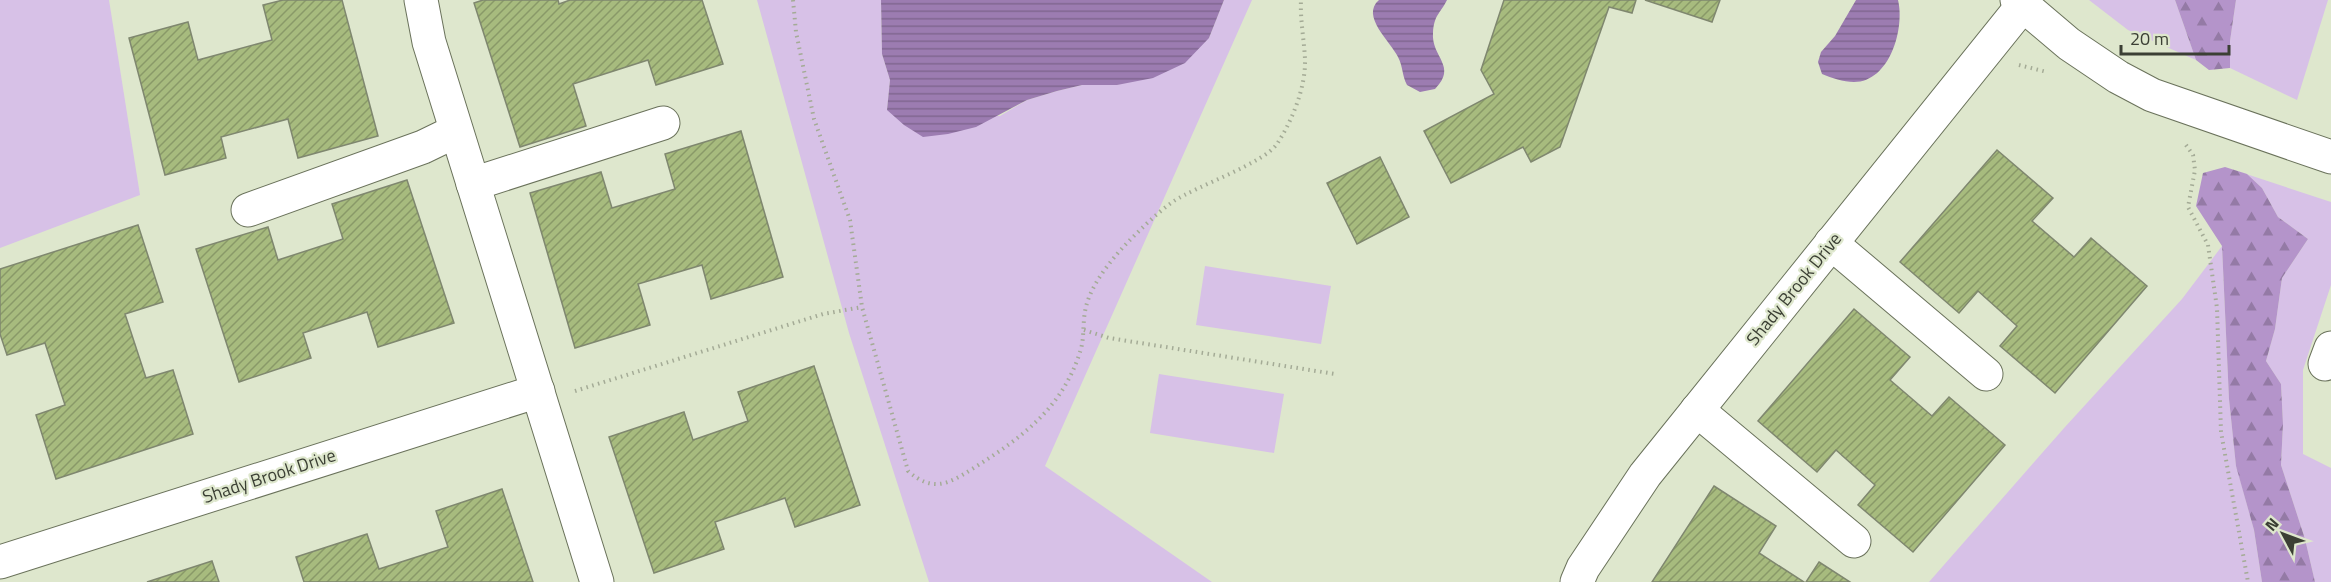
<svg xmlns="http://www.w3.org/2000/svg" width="2331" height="582" font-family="'Titillium Web',sans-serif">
	<defs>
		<pattern id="forest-firs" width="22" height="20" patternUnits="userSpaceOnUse" patternTransform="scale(1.5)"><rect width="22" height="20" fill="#b494ca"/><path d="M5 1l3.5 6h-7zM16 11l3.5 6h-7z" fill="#947aa5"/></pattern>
		<pattern id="water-rules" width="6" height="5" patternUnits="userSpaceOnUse" patternTransform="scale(1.5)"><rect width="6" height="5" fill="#9c7cb1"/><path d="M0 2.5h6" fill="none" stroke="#806791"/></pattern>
		<pattern id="building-hatch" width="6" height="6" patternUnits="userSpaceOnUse" patternTransform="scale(1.5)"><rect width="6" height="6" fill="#a7bb7e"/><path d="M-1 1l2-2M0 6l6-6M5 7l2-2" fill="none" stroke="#899968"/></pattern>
	</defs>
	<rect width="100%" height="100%" fill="#dee7cd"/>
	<!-- green -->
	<g fill="#d7c1e7">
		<polygon points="0,0 109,0 140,195 0,248"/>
		<polygon points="757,0 881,0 882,54 890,80 887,110 1000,116 1027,100 1057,91 1082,85 1117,85 1209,38 1224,0 1252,0 1045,466 1212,582 929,582 849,333"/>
		<polygon points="2089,0 2175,0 2196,60 2128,30"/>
		<polygon points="2236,0 2328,0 2297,100 2230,68 2230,41"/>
		<polygon points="2225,167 2331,202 2331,285 2303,370 2303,454 2331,468 2331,582 2315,582 2305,539 2281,465 2283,424 2281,384 2266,361 2275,329 2282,278 2308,239 2278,217 2262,188 2247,174"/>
		<polygon points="2222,246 2229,399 2236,465 2254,530 2262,582 1929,582 2065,427 2182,299"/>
		<polygon points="1205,266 1331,286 1321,344 1196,325"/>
		<polygon points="1159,374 1284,394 1274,453 1150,433"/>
	</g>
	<!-- forest -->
	<g fill="url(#forest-firs)">
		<polygon points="2175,0 2236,0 2230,41 2230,68 2209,70 2196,60"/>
		<polygon points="2225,167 2247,174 2262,188 2278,217 2308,239 2282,278 2275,329 2266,361 2281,384 2283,424 2281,465 2305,539 2315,582 2262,582 2254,530 2236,466 2229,399 2222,246 2196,206 2203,173"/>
	</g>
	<!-- water -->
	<g fill="url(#water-rules)">
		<polygon points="881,0 1224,0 1209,38 1185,63 1153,78 1117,85 1082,85 1057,91 1027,100 976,127 948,134 923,137 904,125 887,110 890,80 882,54"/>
		<path d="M1379 0H1447C1440 14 1434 15 1433 33 1431 57 1458 66 1435 89L1420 92 1407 85C1402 76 1403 66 1398 57 1391 42 1360 16 1379 0Z"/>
		<path d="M1856 0H1898C1905 28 1890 82 1854 82 1843 82 1832 78 1822 74L1818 62 1821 52 1835 36Z"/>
	</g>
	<!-- building -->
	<g fill="url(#building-hatch)" stroke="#7f876f" stroke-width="1.5">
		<polygon points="283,0 342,0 378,136 298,158 288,119 221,137 226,158 165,175 129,38 188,22 198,60 272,40 263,5"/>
		<polygon points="483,0 558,0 559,4 570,0 702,0 723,64 656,85 648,60 573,84 586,126 520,147 474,3"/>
		<polygon points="1504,0 1636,0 1632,13 1609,7 1560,147 1531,162 1523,147 1451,183 1424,131 1494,94 1481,70"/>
		<polygon points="1645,0 1720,0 1712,22"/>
		<polygon points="741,131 783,277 711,299 702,265 638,284 650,325 575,348 530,193 601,172 612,208 675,189 665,154"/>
		<polygon points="1997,150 2053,198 2032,221 2074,257 2091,238 2147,286 2055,393 2000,346 2017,326 1978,291 1959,313 1900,262"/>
		<polygon points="1380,157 1409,217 1357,244 1327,183"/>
		<polygon points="407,180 454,323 378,347 367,312 303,333 311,358 239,382 196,249 268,227 278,260 343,239 332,204"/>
		<polygon points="138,225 163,302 125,314 146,378 173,370 193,434 56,479 36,415 65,405 45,343 7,355 0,334 0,269"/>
		<polygon points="1854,309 1910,357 1890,380 1932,416 1949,397 2005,445 1913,552 1858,505 1875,485 1836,450 1817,472 1758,421"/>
		<polygon points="814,366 860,505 795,527 785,498 715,522 724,549 654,573 609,437 684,412 693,440 748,421 738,392"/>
		<polygon points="1714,486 1776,526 1759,553 1804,582 1652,582"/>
		<polygon points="502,489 533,582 304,582 296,557 367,534 379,569 448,547 436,511"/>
		<polygon points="212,561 219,582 147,582"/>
		<polygon points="1819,562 1850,582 1806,582"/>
	</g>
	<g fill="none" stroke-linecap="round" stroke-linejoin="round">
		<!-- minor casing -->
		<g stroke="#6a725b" stroke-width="35">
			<g id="minor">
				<polyline points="421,0 429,42 597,582"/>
				<polyline points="2017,0 2069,44 2118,77 2152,95 2331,157"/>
				<polyline points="473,184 663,123"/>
				<polyline points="248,210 423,147 456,131"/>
				<polyline points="1831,243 1986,374"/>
				<polyline points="2325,364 2331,348"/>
				<polyline points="1697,410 1854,541"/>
				<polyline points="0,562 538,391"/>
				<polyline points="1577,582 1583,568 1645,475 2023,5"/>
			</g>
		</g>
		<!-- path -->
		<g stroke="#a4ab96" stroke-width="4" stroke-dasharray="1.5 4.5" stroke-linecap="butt">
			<path d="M793 0 796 32 814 119 850 220 862 307 908 471C932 492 947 485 972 469 1020 439 1062 409 1080 352 1085 338 1082 322 1086 307 1091 284 1114 256 1130 240 1144 226 1158 212 1174 201 1197 186 1264 163 1277 144 1292 121 1306 87 1305 59 1304 39 1300 19 1301 0"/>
			<polyline points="2019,65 2047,72"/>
			<polyline points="2186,145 2193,155 2195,170 2188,207 2208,245 2217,308 2221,432 2248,582"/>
			<polyline points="1084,330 1109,338 1335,374"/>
			<polyline points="575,391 823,314 862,307"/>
		</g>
		<!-- minor -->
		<use href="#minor" stroke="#fff" stroke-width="33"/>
	</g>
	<g text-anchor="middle" stroke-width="4.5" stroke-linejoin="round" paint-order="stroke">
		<!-- street labels -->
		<g font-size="18" fill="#3b3f34" stroke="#dee7cd">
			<text transform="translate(1794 289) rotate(-51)" y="6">Shady Brook Drive</text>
			<text transform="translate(269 476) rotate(-18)" y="6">Shady Brook Drive</text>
		</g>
	</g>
	<!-- north arrow -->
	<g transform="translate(2283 534) rotate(311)" stroke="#dee7cd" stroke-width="4.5" paint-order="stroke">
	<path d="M0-4.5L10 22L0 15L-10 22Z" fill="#3b3f34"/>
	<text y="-9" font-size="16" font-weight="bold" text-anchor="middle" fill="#3b3f34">N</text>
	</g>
	<!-- scale -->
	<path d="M2121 45v9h108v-9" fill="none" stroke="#3b3f34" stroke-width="3"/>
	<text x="2130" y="45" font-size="18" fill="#3b3f34" stroke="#dee7cd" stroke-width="4.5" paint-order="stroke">20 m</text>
</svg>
